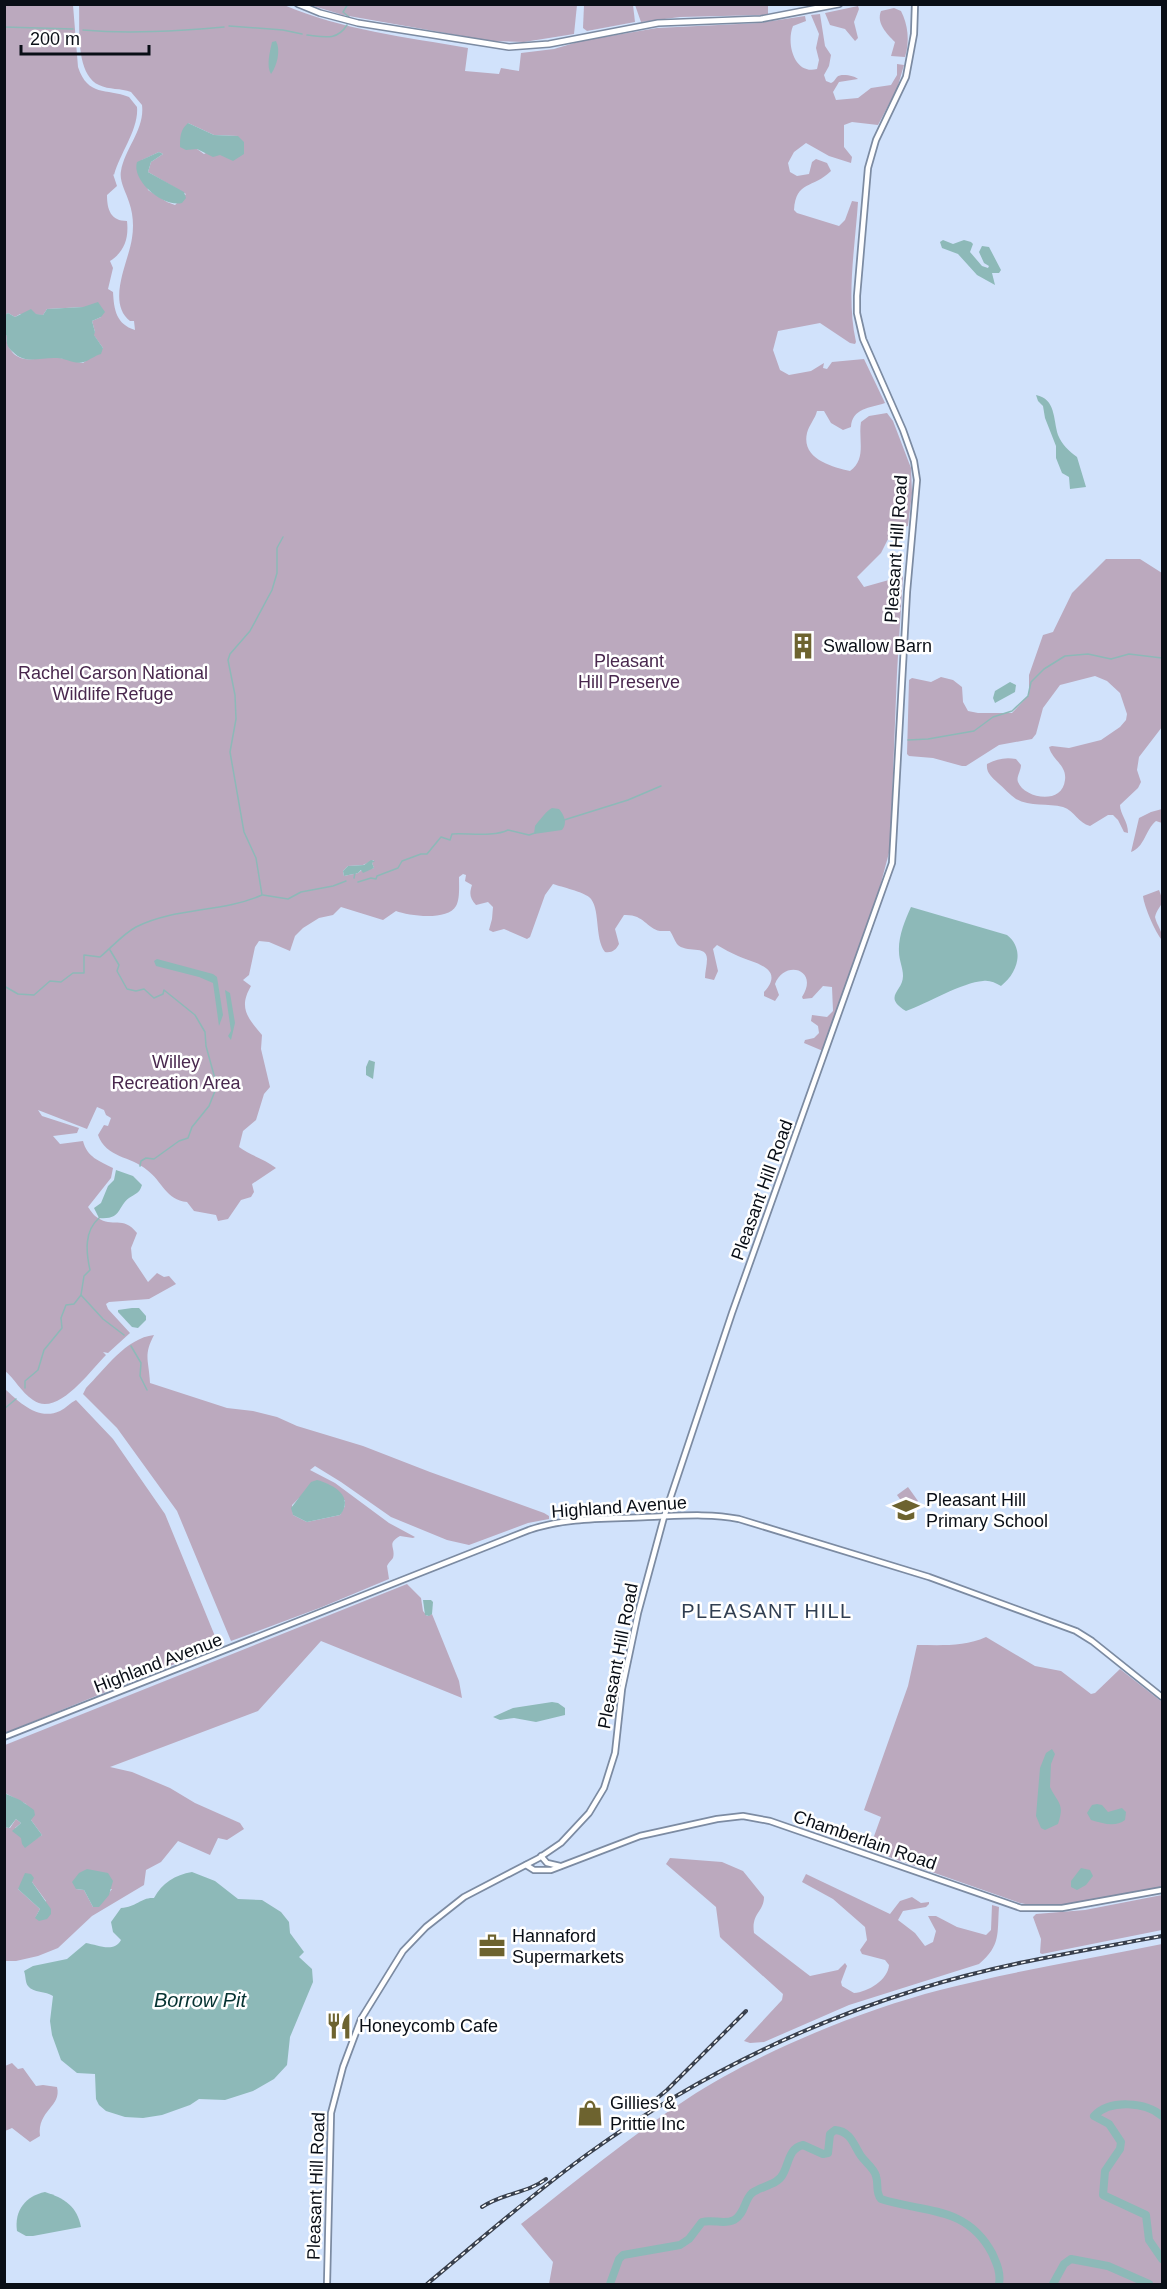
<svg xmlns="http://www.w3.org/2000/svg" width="1167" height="2289" font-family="Arial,sans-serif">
	<rect width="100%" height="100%" fill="#d1e2fb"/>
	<!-- green -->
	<g fill="#bba9be" fill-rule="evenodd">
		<path d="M4 5H73L78 67C88 97 106 88 129 97L137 107C139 129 120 153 114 175L113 174 117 186 107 195C107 210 111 221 127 221 129 239 124 252 110 261L113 268 108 289 113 292C114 310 116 324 135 330L134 321H130C106 302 129 261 132 238 134 226 133 213 129 202 126 192 119 181 121 171 125 148 145 129 142 105L131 92C121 88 109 90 99 85 75 74 80 27 79 5H284C342 30 406 37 468 48L465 71 499 74 501 68 519 71 521 53 554 49 581 41 657 28 759 23 805 16 806 21 793 26C786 43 794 75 817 69L819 60 816 48 819 34 811 15 820 14 825 46 831 55 829 66 824 75 826 81 831 83C834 82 835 79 837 77 841 73 855 76 858 79L839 82 833 92 836 100 858 98 871 88 891 85 897 75V64L904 65 897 89 878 125 852 122 844 125V147L852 157 851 163 829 156 806 143 794 152 788 163 790 172 797 176 809 174 812 162 816 159 827 163 831 171C813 189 796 180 794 210L797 213 839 226 845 220 852 201 858 202C855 248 846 297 856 342L855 344 850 343 820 323 778 331 773 350 780 370 789 375 811 371 824 363 823 368 827 369 832 362 864 359 885 403C870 408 852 408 851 427L843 430 831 423 824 411H817C815 419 809 425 807 433 801 459 832 467 850 471 867 459 858 439 861 422L869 416 887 413 893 421 911 468 912 493 908 526 893 529 881 553 857 577 864 587 903 576 897 672 890 849 878 894 823 1051 804 1043 805 1040 814 1038 819 1033 818 1026 811 1021 812 1015 827 1017 833 1011 832 987 823 986 812 998 803 999 802 997C820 969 784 959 775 984L779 995 775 1001 764 996V992C786 968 754 963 738 956 731 953 724 949 717 945L713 949 718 971 714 980 705 978C705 972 707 965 707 959 707 944 686 954 677 944 674 940 673 935 670 931 667 931 663 931 660 931 646 928 644 914 624 915L615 929 619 944C616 950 612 953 605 952 594 938 601 907 589 897 583 892 562 887 553 884L545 895 530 937 527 939 504 929 493 932 489 930 492 919 493 907 488 902 476 905C470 898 469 894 472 885L465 881 466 875 463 874 459 877C459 886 460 899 456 906 448 921 409 916 396 911L383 920 341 907 333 915 319 918 303 928 295 936 290 951 269 942 259 941 255 947 249 975 243 980 251 986C238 1008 248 1018 262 1035L261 1049 270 1087 264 1094 256 1120 243 1131 239 1147C251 1156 265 1159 276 1168L252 1184 254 1192 251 1197 241 1200 228 1219 218 1221 216 1215 194 1211 187 1202C166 1200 162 1181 147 1170 131 1156 106 1158 98 1135L104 1125 108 1126 111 1118 106 1115 104 1110 97 1107 87 1129 38 1110 42 1116 79 1128 77 1133 53 1136 60 1144 83 1141C87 1157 99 1161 113 1168L111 1178 88 1207C91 1211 94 1216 98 1218 112 1228 123 1215 137 1233L131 1248 132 1258 148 1282 157 1273 164 1277 169 1276 176 1284 149 1299 109 1302 106 1304 108 1309 130 1333 108 1353 103 1352 106 1355C90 1371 57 1418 33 1400 21 1392 15 1379 4 1370L5 333 7 336C6 344 8 347 13 353 26 366 44 354 60 358 68 359 75 362 83 363L103 348 93 334 95 332 92 321 101 317 83 307 47 309 43 315 20 314 15 317 8 313 5 315ZM188 123 214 135 238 136 204 154 197 149ZM159 152 163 154 151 162 148 172 186 194 175 205 167 202 148 190 142 160ZM374 860 372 863 374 868 363 871 362 870 358 873 344 876 343 871 348 866 363 865Z"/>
		<polygon points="310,5 577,5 574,34 524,42 491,41 343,15"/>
		<polygon points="584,5 633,5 635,22 587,31 583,28"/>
		<polygon points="635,5 768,5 768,15 680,17 641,22"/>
		<polygon points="858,6 859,9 854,22 858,38 855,41 845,29 830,25 825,13"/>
		<path d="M894 8 901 11C908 25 910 41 905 57L891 56 895 42C887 34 876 23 881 11Z"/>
		<path d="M1106 559H1140L1162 573V727L1139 757 1137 770 1141 782 1138 788 1120 805C1120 814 1128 821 1128 833L1124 832 1118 820 1113 815H1108L1090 826C1078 823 1075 811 1063 807 1048 803 1030 807 1016 799 1010 795 1004 788 998 783 992 777 986 773 987 764 997 759 1005 757 1016 759L1021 765C1021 771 1016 777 1018 782 1024 798 1062 806 1065 780 1067 765 1052 760 1049 747L1052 746 1069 748 1101 740 1120 727 1126 720 1127 714 1120 693 1107 681 1095 676 1060 685 1043 708 1036 734 1032 739 999 745 966 766H962L933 758 909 756 907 754 909 680 912 678 931 682 941 677 953 680 962 687 963 702 968 711 978 713H1012L1029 695V675L1043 635 1053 632 1072 593Z"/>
		<path d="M1162 809V823L1156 821C1145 830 1145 847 1131 852L1139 818 1151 812Z"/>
		<path d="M1159 890C1166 907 1159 903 1155 917 1157 926 1163 931 1162 940 1155 932 1144 906 1143 896Z"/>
		<path d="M154 1335C143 1356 149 1360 150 1383L227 1408 253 1411 277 1417 297 1426 363 1446 430 1472 544 1513 549 1516V1519L528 1523 469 1545 447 1540 391 1517 341 1482 315 1466 310 1470 335 1483 389 1523 415 1537 413 1538 400 1536C386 1544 396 1547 393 1558 391 1561 388 1563 387 1566L389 1579 322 1607 231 1641 177 1511 117 1428 83 1394 86 1388C105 1369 126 1338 154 1335ZM299 1498 345 1500V1506L340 1515 307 1522 293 1515 292 1505Z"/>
		<path d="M5 1389C19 1402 38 1421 60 1411 66 1408 70 1403 76 1400L113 1439 165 1514 219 1646 5 1733Z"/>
		<polygon points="908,1487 918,1501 907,1509 897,1495"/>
		<path d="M407 1584 421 1598 423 1611 427 1616 432 1614 459 1681 462 1698 321 1641 258 1711 110 1767 132 1772 170 1788 195 1803 240 1823 244 1829 227 1840 218 1838 210 1855 178 1841 161 1862 146 1870 144 1885 92 1916 58 1948 38 1956 16 1961H5V1827L10 1828 16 1819 21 1823 15 1828 31 1842 42 1835 31 1820 26 1804 5 1793V1745ZM32 1882 46 1901 35 1918 40 1909 18 1889ZM76 1889H112L98 1907H93L84 1890Z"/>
		<path d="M986 1637 1035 1666 1061 1671 1091 1694 1095 1693 1120 1669 1162 1702V1887C1120 1895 1062 1912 1020 1903L869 1850 881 1817 864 1810 908 1686 917 1645C940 1645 964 1647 986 1637Z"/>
		<path d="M670 1858 722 1862 743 1871 764 1897C764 1912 751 1913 754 1933L810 1976 838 1970 845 1963 847 1966 841 1982 842 1986 854 1993C868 1992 888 1980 889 1965L885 1960 862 1954 860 1950 867 1940 865 1927 833 1899 802 1882 806 1874 890 1914 900 1901 912 1897 921 1903 929 1902V1904L926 1907 903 1911 898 1920 915 1933 925 1946 933 1942 936 1931 928 1916H936L957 1927 986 1935 991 1930 992 1905 999 1907C997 1934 1001 1945 979 1964L849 2005 764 2042 750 2043 744 2041 782 2000 783 1994 723 1940 720 1937 716 1907 666 1864Z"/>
		<polygon points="1162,1895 1162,1930 1042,1954 1040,1953 1041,1939 1033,1917 1036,1914 1085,1910"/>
		<path d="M1162 1944V2284H549L553 2262 521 2224C575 2182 629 2137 687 2099 757 2053 859 2011 940 1990 1014 1971 1088 1959 1162 1944Z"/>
		<path d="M12 2063 18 2069 23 2068 36 2086 43 2085 57 2087C62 2107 37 2110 40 2136L30 2142 12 2128 5 2131V2066Z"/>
	</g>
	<!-- water -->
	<g fill="#8db9b8">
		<path d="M276 41C281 50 277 66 271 74 266 66 270 51 272 42Z"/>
		<path d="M188 123 214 135 238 136 244 142V154L233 161 220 155 213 157 197 149 186 150 180 147C180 137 180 130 188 123Z"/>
		<path d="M159 152 163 154 151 162 148 172 184 192 186 198 182 203C164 208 131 181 137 162Z"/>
		<polygon points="943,240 953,244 964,240 971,242 973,244 970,252 982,266 988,268 989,266 984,263 979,252 982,246 989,247 1001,270 999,273 992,273 995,285 977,275 958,254 942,248 940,242"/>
		<path d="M98 302 105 312 101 317 92 321 95 332 94 335 103 348 101 354C94 356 90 360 84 362 75 365 65 358 57 358 41 357 25 365 13 352 7 347 6 344 7 336L4 333 5 315 8 313 15 317 31 309 36 314 43 315 47 309 83 307Z"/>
		<path d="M1036 395C1056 399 1053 419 1058 435 1062 445 1069 451 1077 457L1086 487 1070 489 1069 477 1062 473 1056 458V446L1045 418 1043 406 1038 401Z"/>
		<polygon points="1010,682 1016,685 1015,692 995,703 993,698 995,691"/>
		<path d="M552 808 559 809C564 815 568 823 562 830L534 834 535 826C539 821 547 810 552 808Z"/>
		<polygon points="371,860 375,861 372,863 374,868 363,873 361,870 358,873 344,876 343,871 348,866 364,865"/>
		<path d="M911 907 1007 935C1025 949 1018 973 1001 986 995 983 990 980 983 981 963 982 926 1004 906 1011 882 996 903 992 903 976 903 968 899 960 899 952 898 937 905 920 911 907Z"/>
		<polygon points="157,959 213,974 217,977 223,1015 219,1026 213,983 199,977 156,966 154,961"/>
		<polygon points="225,990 230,993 235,1023 231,1040 228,1036 231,1031"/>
		<polygon points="369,1060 375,1062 373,1079 366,1075 366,1067"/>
		<path d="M116 1170 133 1176 142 1185C139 1194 136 1193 129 1198 117 1207 122 1220 99 1218L94 1208 101 1203 108 1186 114 1180Z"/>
		<polygon points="132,1308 139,1308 146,1316 146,1320 138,1328 132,1327 118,1312 118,1310"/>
		<path d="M317 1480C333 1484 355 1497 340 1515L307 1522 293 1515 291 1508 311 1482Z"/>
		<polygon points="423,1600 431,1600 433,1602 432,1614 429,1616 425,1615"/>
		<polygon points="552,1702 558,1703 565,1708 565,1715 536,1722 514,1718 500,1720 493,1717 513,1708"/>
		<path d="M1052 1749 1055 1754 1051 1764 1050 1787C1058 1804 1065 1803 1058 1824L1045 1830 1041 1828 1036 1816 1040 1768 1046 1753Z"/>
		<polygon points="4,1793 20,1800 34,1810 35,1815 31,1820 42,1835 25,1848 22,1844 21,1838 12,1831 21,1823 16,1819 9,1828 5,1827"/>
		<path d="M1097 1804 1102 1805 1108 1812 1122 1808 1126 1812 1125 1820C1115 1828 1102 1823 1091 1820L1087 1813 1092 1805Z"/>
		<polygon points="1081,1868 1090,1870 1093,1876 1086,1885 1077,1890 1071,1887 1071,1881"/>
		<polygon points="87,1869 108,1873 113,1881 109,1895 99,1907 93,1907 84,1890 76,1889 72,1882 79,1873"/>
		<path d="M192 1872 215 1881 238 1899 262 1900 281 1912 289 1922 290 1933 304 1952 299 1957 312 1969 313 1982 290 2037 287 2065 274 2079 253 2091 225 2100 199 2099 190 2105 162 2115 143 2118 125 2117 106 2111 99 2105 96 2099 95 2074 77 2073 61 2060 52 2035 50 2021 53 1996C46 1991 33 1993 28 1986 25 1982 26 1976 24 1971L33 1966 67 1959 86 1943C98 1945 114 1953 121 1940L113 1932 111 1922 121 1908C137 1907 141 1897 154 1898 162 1883 175 1875 192 1872Z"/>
		<polygon points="25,1873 31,1874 34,1878 32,1882 51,1909 51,1914 47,1919 39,1921 35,1918 40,1909 18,1889"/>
		<path d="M45 2192C64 2198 77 2206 81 2227L33 2236H26L17 2231C14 2210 26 2196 45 2192Z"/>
	</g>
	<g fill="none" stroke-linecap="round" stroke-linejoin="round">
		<!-- stream -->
		<g stroke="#8db9b8" stroke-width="1.5">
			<polyline points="348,4 343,12 349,17"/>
			<polyline points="229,26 283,30 302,34"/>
			<polyline points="4,27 73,29"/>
			<path d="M83 30C130 34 177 31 224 27"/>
			<path d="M307 35C324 37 337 41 347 25"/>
			<polyline points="908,740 928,739 974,731 993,717 1012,711 1028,696 1031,682 1044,669 1065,656 1088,654 1111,659 1129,654 1162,658"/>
			<polyline points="564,820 628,800 661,786"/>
			<polyline points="354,878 355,873"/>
			<path d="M358 882 371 878 376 879 377 876 398 868 402 861 421 854H427L441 837 450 840 452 834C468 833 494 837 508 830L529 835 535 833"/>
			<polyline points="263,895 288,899 301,892 333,886 346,881"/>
			<polyline points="110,950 119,965 117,971 127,989 136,991 144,989 154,998 163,994 164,990 195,1015 205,1032 206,1046 217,1086 209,1106 192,1127 188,1138 179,1141 154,1159 146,1158 141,1161 140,1166"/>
			<path d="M4 986 18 994 34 995 50 981 61 982 73 973H84V955L100 957C111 948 123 934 136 927 176 907 221 913 262 895L256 858 244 832 230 752 236 719 235 695 228 660 230 654 250 631 272 590 277 573V548L283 537"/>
			<polyline points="81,1295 103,1319 124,1335"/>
			<polyline points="131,1346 141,1363 140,1376 147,1390"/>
			<path d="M25 1388V1381L38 1370 44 1350 62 1328 61 1318 66 1305 74 1304 81 1295 84 1276 90 1270C86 1252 84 1231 99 1218"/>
			<polyline points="4,1409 16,1399"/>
		</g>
		<!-- river -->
		<g stroke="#8db9b8" stroke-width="8">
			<path d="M1162 2116C1146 2102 1110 2099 1094 2116L1109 2124 1121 2142 1120 2149 1105 2171 1103 2195 1146 2215 1149 2240 1162 2259"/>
			<path d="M610 2284 619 2259 623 2255 680 2245 689 2239 702 2222C713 2219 724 2225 734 2220 745 2214 744 2200 752 2193 761 2186 778 2185 783 2174 789 2163 789 2148 803 2145L823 2154 828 2153 830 2134 835 2130C851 2131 854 2146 861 2156 866 2163 874 2168 876 2176 879 2185 875 2192 881 2199 924 2213 966 2205 992 2253 997 2264 1001 2273 999 2284"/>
			<polyline points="1053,2284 1064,2264 1071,2259 1108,2266 1149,2284"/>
		</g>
		<!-- tertiary casing -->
		<g stroke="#7c8ba2" stroke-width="8">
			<g id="tertiary">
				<path d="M4 1737 529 1530C567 1517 608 1519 647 1517 678 1516 709 1513 739 1519L929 1577 1076 1631 1092 1641 1162 1697"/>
				<polyline points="541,1856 547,1863 560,1866"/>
				<polyline points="526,1865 534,1870 551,1870 640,1836 717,1819 743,1816 770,1821 1021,1908 1062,1908 1162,1890"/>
				<polyline points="327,2284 331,2113 343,2067 361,2019 403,1951 426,1927 464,1897 539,1858 561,1843 589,1813 604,1788 615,1753 622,1689 638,1613 664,1517 732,1313 892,863 907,592 917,480 914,461 903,430 863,339 857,313 857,296 868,168 876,140 906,77 914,34 915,4"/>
			</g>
		</g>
		<!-- secondary casing -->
		<g stroke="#7c8ba2" stroke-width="8">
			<polyline id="secondary" points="298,4 320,13 358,23 509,47 549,44 658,23 761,19 839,4"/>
		</g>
		<!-- tertiary -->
		<use href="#tertiary" stroke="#fff" stroke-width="4.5"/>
		<!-- secondary -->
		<use href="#secondary" stroke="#fff" stroke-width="5"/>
		<!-- rail casing -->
		<g stroke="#39404d" stroke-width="4">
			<g id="rail">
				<polyline points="649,2105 667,2090 746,2011"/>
				<path d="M482 2207C503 2193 528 2193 546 2179"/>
				<path d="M427 2284C480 2240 532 2194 589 2153 689 2081 801 2025 919 1989 999 1964 1081 1951 1162 1936"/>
			</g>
		</g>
		<!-- rail -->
		<use href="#rail" stroke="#fff" stroke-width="1.5" stroke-dasharray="4.5" stroke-linecap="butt"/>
	</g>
	<!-- icons -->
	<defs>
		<g id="building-bare" transform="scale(2.07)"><path d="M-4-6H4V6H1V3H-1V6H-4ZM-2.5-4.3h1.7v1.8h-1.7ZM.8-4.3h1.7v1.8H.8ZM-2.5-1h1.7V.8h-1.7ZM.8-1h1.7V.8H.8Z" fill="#6d632f" stroke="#fff" stroke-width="2.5" paint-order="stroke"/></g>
		<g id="school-bare" transform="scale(2.07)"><path d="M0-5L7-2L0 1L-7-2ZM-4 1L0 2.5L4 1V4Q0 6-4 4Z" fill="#6d632f" stroke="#fff" stroke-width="2.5" paint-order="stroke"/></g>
		<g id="office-bare" transform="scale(2.07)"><path d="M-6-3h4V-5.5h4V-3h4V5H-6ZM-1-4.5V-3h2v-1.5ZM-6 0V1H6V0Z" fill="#6d632f" stroke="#fff" stroke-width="2.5" paint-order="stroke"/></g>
		<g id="restaurant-bare" transform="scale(2.07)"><path d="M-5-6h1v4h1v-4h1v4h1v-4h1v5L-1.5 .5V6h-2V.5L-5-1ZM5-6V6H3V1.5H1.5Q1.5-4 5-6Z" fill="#6d632f" stroke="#fff" stroke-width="2.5" paint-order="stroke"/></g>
		<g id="shop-bare" transform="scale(2.07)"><path d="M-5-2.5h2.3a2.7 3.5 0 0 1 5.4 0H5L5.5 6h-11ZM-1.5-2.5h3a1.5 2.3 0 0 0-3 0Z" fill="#6d632f" stroke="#fff" stroke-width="2.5" paint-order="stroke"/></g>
	</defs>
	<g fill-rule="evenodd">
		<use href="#building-bare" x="803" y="646"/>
		<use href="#school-bare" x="906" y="1510"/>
		<use href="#office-bare" x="492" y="1946"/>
		<use href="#restaurant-bare" x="339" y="2026"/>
		<use href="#shop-bare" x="590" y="2113"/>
	</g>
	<g text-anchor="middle" stroke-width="5" stroke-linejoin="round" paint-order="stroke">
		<!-- street labels -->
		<g font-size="18" fill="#090e16" stroke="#fff">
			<text transform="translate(896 549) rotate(-86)" y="6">Pleasant Hill Road</text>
			<text transform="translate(762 1190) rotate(-70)" y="6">Pleasant Hill Road</text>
			<text transform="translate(619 1507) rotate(-4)" y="6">Highland Avenue</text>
			<text transform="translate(618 1656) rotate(-79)" y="6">Pleasant Hill Road</text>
			<text transform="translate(158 1663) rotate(-21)" y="6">Highland Avenue</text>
			<text transform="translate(865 1840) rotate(19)" y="6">Chamberlain Road</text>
			<text transform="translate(316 2186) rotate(-88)" y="6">Pleasant Hill Road</text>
		</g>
		<!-- poi labels -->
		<g font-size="18" fill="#090e16" stroke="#fff" text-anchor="start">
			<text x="823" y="652">Swallow Barn</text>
			<text x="926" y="1506">Pleasant Hill<tspan x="926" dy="21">Primary School</tspan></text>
			<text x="512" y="1942">Hannaford<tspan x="512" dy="21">Supermarkets</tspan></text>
			<text x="359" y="2032">Honeycomb Cafe</text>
			<text x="610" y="2109">Gillies &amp;<tspan x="610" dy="21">Prittie Inc</tspan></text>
		</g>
		<!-- park labels -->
		<g font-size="18" fill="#49284e" stroke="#fff">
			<text x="629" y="667">Pleasant<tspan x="629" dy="21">Hill Preserve</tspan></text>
			<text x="113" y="679">Rachel Carson National<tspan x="113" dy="21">Wildlife Refuge</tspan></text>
			<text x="176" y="1068">Willey<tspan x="176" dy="21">Recreation Area</tspan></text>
		</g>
		<!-- neighbourhood labels -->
		<g font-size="20" letter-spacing="1.5" fill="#303e51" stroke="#fff">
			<text x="767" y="1618">PLEASANT HILL</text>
		</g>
		<!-- water labels -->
		<g font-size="20" font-style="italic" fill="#053231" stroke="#fff">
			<text x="200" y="2007">Borrow Pit</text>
		</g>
	</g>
	<!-- border -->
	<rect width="1167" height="2289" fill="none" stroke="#090e16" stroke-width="12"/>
	<!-- scale -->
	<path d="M21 45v9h128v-9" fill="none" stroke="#090e16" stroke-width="3"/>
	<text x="30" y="45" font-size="18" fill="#090e16" stroke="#ffffff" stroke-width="4.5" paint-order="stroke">200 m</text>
</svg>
